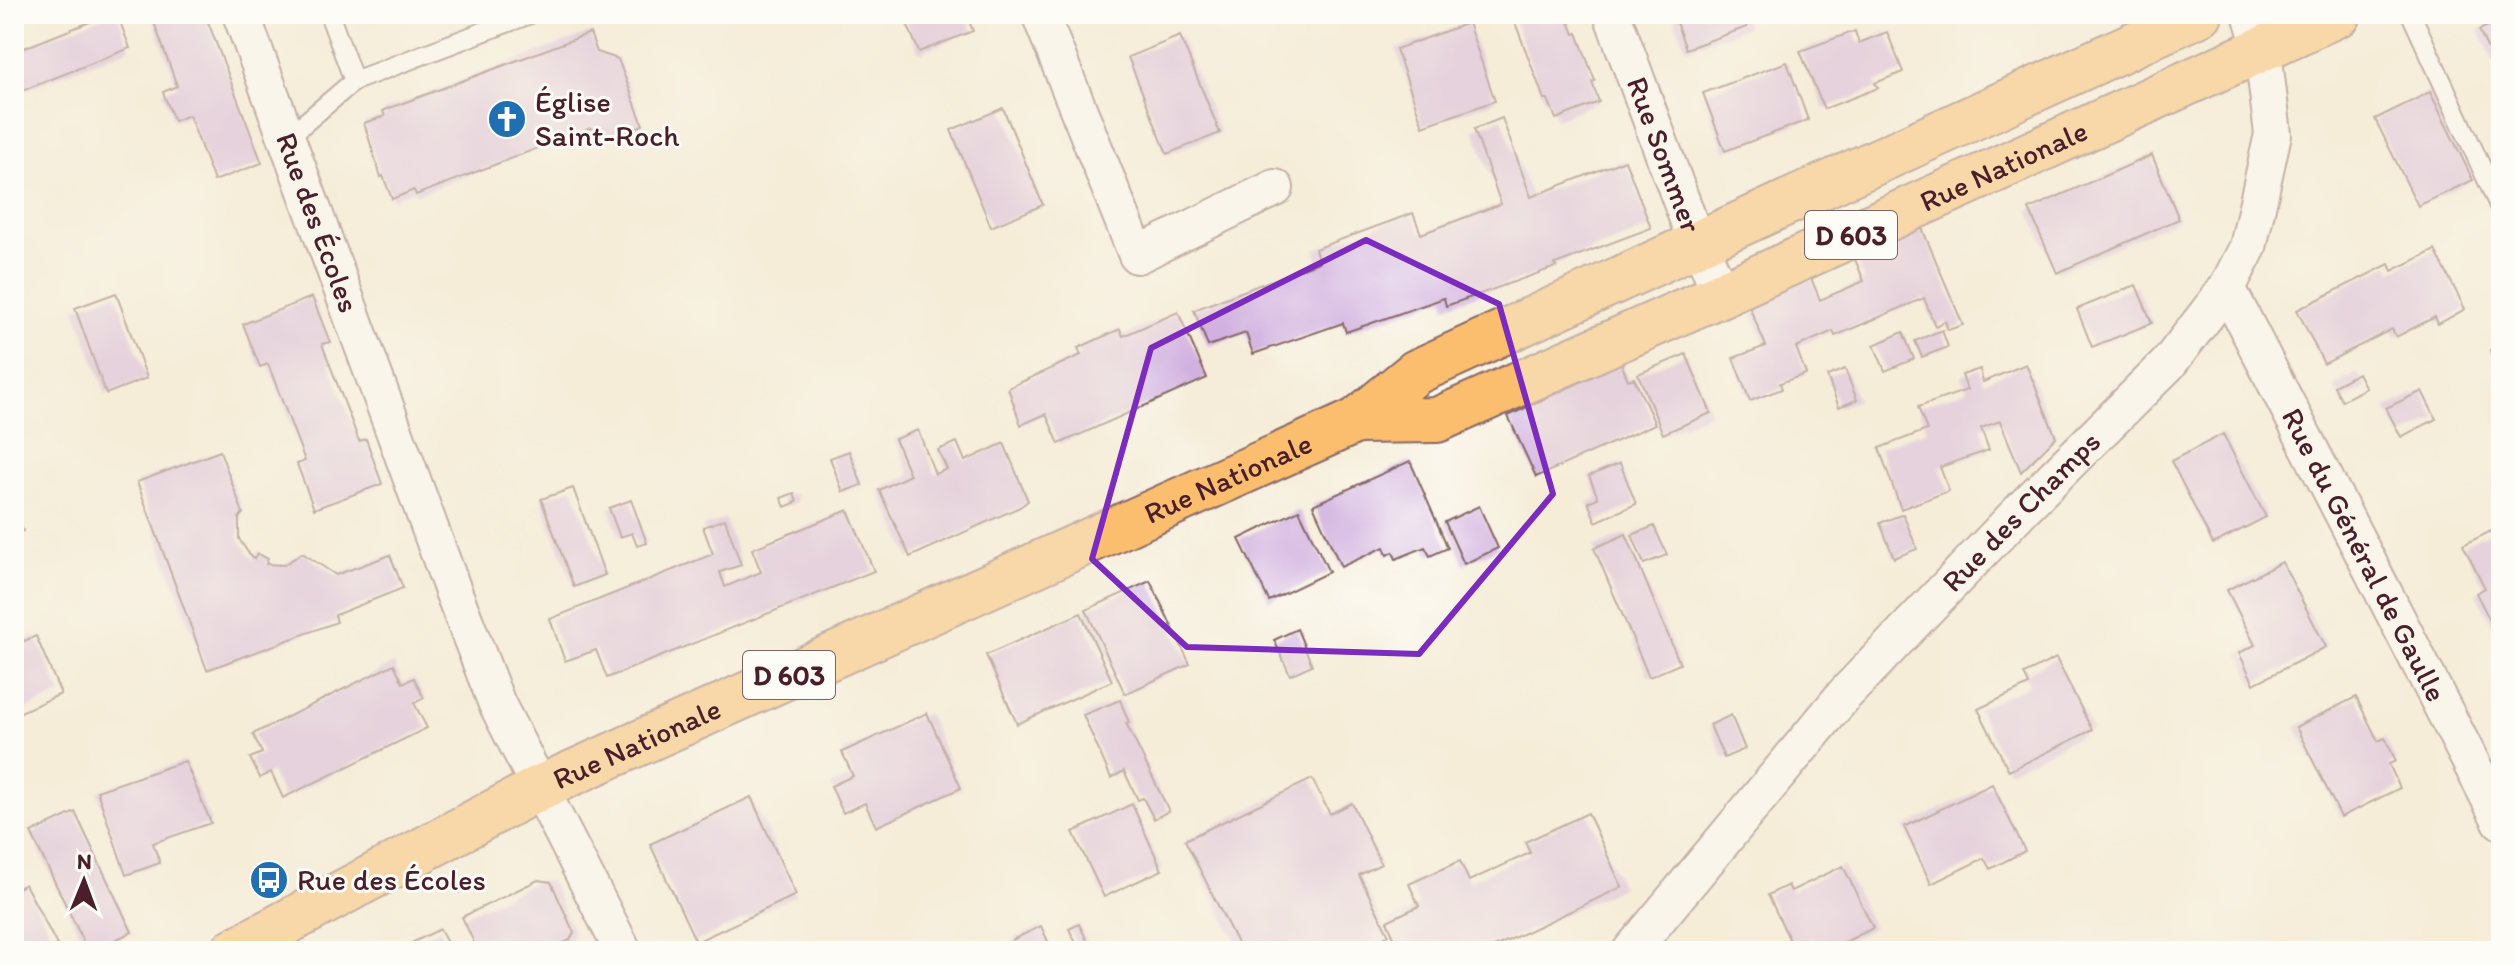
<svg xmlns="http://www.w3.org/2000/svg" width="2515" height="965" font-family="Itim,sans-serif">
	<rect width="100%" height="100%" fill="#fdfcf7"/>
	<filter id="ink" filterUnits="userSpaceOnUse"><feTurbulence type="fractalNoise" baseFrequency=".0125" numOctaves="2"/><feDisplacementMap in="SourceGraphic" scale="16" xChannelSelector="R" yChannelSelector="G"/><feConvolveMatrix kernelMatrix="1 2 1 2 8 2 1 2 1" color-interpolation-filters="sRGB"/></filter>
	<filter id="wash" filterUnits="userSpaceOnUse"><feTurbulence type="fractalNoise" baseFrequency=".006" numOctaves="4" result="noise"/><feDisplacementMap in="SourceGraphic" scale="32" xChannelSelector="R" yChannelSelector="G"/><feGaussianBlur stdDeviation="1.8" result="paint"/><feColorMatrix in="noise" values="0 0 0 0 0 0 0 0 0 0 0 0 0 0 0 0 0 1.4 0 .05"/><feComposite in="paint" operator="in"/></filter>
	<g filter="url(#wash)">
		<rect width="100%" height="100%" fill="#f5edd9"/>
		<g id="blocks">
			<!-- building -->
			<g fill="#d1b1e0">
				<polygon points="110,14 117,14 130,48 14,94 14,52"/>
				<polygon points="144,14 205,14 262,163 214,181 189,115 174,121 163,92 177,86 152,17 146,20"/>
				<polygon points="903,14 966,14 973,31 919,52"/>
				<polygon points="1520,14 1566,14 1574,34 1577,33 1595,81 1592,82 1599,102 1556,119 1548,99 1544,99 1513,17"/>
				<polygon points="1677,14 1742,14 1747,27 1686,49 1674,17 1677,16"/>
				<polygon points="2501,20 2501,78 2479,30"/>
				<polygon points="1468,23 1495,101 1423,126 1396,49"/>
				<polygon points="1855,31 1859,43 1887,32 1903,72 1875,83 1878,88 1824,109 1800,51"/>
				<polygon points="590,33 597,52 618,59 643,125 599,142 594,129 590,128 416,195 414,190 392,199 383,176 381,177 364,123 385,116 383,111 387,109"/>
				<polygon points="1180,36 1220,133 1167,154 1128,57"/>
				<polygon points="1787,62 1808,120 1725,151 1703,93"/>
				<polygon points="2430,92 2473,180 2418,206 2375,119"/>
				<polygon points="1003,108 1043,205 991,227 951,130"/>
				<polygon points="1502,118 1531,197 1625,160 1651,228 1555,264 1556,267 1446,306 1444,298 1346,332 1343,323 1253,354 1246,333 1208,346 1194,310 1319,262 1315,249 1413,213 1421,234 1501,204 1474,129"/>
				<polygon points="2152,155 2179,219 2057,273 2029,209"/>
				<polygon points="1922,228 1963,325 1948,330 1945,321 1935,326 1924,298 1835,336 1833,331 1796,347 1806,374 1780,383 1782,389 1750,401 1733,358 1766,346 1748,304 1811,278 1820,300 1864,281 1854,257"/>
				<polygon points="2435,250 2465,309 2438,324 2435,317 2396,337 2392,329 2324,364 2297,310 2389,264 2392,271"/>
				<polygon points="2136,285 2152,323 2092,347 2077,309"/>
				<polygon points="116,293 147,378 106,394 75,308"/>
				<polygon points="312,297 330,342 322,344 359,441 366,439 382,484 314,509 297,464 305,461 268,364 260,367 243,324"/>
				<polygon points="1178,312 1207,378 1059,444 1046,414 1021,425 1008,388 1081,355 1078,348 1120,329 1123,336"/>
				<polygon points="1942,330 1948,347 1922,357 1915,341"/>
				<polygon points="1903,332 1914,359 1885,371 1874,345"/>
				<polygon points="2501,345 2501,373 2490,350"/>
				<polygon points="1686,354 1711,413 1663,434 1638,374"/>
				<polygon points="1621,363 1628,380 1634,378 1655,424 1536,477 1508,416"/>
				<polygon points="2026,364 2056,437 2021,472 2000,421 1981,428 1989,450 1940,467 1949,491 1901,509 1879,448 1927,430 1918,407 1967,390 1962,375 1980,369 1983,382"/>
				<polygon points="1845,369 1857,400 1839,407 1827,376"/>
				<polygon points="2358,373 2366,388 2342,401 2334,386"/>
				<polygon points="2422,391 2436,419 2401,437 2386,408"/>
				<polygon points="918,430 935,474 947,469 938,450 957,442 965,461 1004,443 1028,501 1020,507 910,557 879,490 910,475 895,439"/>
				<polygon points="2223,434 2266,517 2213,544 2171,461"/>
				<polygon points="220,451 243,513 239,518 239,539 251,557 254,559 257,553 268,559 266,564 284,565 302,553 336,575 390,555 403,588 335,615 337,622 207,670 137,482"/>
				<polygon points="849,451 862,485 843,492 830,458"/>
				<polygon points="1410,461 1448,548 1430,556 1425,547 1396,559 1393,552 1387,555 1384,547 1341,567 1313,505"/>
				<polygon points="1620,463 1636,504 1596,522 1588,502 1598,498 1589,476"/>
				<polygon points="573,488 605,575 574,587 541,499"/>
				<polygon points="794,493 797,502 785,507 781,498"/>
				<polygon points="631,500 647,543 637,546 632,533 620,537 609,508"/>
				<polygon points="1479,506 1498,548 1464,564 1445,522"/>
				<polygon points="17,510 23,531 14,534 14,511"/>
				<polygon points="848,510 874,571 607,678 596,650 565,661 550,619 713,554 703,527 725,519 741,565 720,572 725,587 761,572 752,549"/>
				<polygon points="1299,510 1329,572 1269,601 1239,539"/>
				<polygon points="1903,514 1917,549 1894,558 1880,523"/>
				<polygon points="1654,526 1667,555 1644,564 1632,535"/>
				<polygon points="2501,526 2501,642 2476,593 2485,588 2463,545"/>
				<polygon points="1626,534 1680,664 1649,677 1594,548"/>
				<polygon points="2282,562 2326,647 2254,684 2239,653 2255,645 2227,590"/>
				<polygon points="1150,581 1190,664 1125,694 1086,610"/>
				<polygon points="1081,613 1112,681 1017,724 986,655"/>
				<polygon points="1297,629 1312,665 1290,675 1274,640"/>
				<polygon points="36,636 61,694 14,715 14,645"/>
				<polygon points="2056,658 2092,730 2009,771 1978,709 2029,685 2024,674"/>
				<polygon points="394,664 403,683 414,678 424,698 414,703 427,728 283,798 271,772 260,778 250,758 262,753 253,734"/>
				<polygon points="2356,697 2378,741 2385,738 2396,761 2389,764 2400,788 2341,817 2296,727"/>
				<polygon points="1120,700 1129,723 1126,723 1169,811 1154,819 1143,798 1138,800 1124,771 1111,778 1083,715"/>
				<polygon points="927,713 961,788 876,827 865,803 843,813 831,786 853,776 842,752"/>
				<polygon points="1731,715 1745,749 1724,758 1710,725"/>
				<polygon points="185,761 211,823 153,843 160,863 126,875 97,791"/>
				<polygon points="1312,779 1330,814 1352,803 1381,864 1359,875 1389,935 1385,937 1391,951 1241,951 1185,840"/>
				<polygon points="1992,784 2025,851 1990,869 1984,858 1931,884 1904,827"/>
				<polygon points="751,797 796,895 696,942 650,844"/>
				<polygon points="1132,804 1162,870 1104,897 1073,832"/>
				<polygon points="75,812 132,932 92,951 88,951 31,833"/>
				<polygon points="1588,813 1622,887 1486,951 1400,951 1387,921 1419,906 1409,884 1460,861 1469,881 1530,853 1525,842"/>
				<polygon points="1843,866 1873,928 1827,951 1795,951 1768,895 1788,885 1791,891"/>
				<polygon points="538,880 551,882 574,933 570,940 547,951 478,951 462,917"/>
				<polygon points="25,884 57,945 45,951 14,951 14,890"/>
				<polygon points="1079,924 1092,951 1080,951 1069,929"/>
				<polygon points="1041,926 1051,948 1046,951 1017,951 1012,940"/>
				<polygon points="440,929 451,951 395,951"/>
			</g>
		</g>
	</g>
	<g filter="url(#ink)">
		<use href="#blocks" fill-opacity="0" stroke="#866768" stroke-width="2"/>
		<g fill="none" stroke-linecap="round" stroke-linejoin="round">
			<!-- service casing -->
			<g stroke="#866768" stroke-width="22">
				<g id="service">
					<polyline points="2411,14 2501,210"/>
					<polyline points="354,81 530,14"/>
					<polyline points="287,138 354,81 329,14"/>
				</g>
			</g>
			<!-- minor casing -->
			<g stroke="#866768" stroke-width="40">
				<g id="minor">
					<path id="s1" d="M241 14 453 591 497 704 623 951"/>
					<polyline points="1040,14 1137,255 1275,188"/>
					<path id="s2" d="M1612 14 1692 230 1722 294"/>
					<path id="s3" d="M2227 288 2501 821"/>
					<path id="s4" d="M1631 951 1845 694 2023 508 2168 364 2227 288 2248 247 2273 134 2263 52 2251 14"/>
				</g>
			</g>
			<!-- primary casing -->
			<g stroke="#866768" stroke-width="48">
				<g id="primary">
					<path id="s5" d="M1356 421 1437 420 1722 294 2339 14"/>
					<path id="s6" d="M233 951 539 788 1356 421 1416 372 2200 14"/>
				</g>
			</g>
			<!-- service -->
			<use href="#service" stroke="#fff" stroke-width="18"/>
			<!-- minor -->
			<use href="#minor" stroke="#fff" stroke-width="36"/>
			<!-- primary -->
			<use href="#primary" stroke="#fbbe6e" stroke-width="44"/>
		</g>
	</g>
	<!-- marked area -->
	<path d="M0 0H2515V965H0ZM1366 240 1499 304 1553 494 1419 654 1187 647 1092 559 1151 348Z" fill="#f5edd9" fill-opacity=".55" fill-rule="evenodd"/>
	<path fill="none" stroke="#7b2cbf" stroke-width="6" stroke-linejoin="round" d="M1366 240 1499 304 1553 494 1419 654 1187 647 1092 559 1151 348Z"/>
	<!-- icons -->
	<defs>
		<g id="church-disc" transform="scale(2)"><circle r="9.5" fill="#1f6fb2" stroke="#fdfcf7"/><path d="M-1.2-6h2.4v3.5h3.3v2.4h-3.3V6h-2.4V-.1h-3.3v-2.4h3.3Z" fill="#fff"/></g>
		<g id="bus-disc" transform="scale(2)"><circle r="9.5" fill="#1f6fb2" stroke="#fdfcf7"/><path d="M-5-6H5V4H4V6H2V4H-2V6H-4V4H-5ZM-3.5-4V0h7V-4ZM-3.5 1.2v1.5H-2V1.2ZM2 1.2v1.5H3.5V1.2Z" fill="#fff"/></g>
	</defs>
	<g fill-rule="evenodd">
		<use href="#church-disc" x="507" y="119"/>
		<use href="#bus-disc" x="269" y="880"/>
	</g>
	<g text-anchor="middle" stroke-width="6" stroke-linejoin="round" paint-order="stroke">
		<!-- shield labels -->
		<g fill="#fdfcf7" stroke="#806168" stroke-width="2">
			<rect x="1805" y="211" width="92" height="48" rx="6"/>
			<rect x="743" y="651" width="92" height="48" rx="6"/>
		</g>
		<g font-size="28" font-weight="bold" fill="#4a1f2b">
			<text x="1851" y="245">D 603</text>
			<text x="789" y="685">D 603</text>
		</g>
		<!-- poi labels -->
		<g font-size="30" fill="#4a1f2b" stroke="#fdfcf7" text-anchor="start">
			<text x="535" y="112">Église<tspan x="535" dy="34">Saint-Roch</tspan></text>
			<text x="297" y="890">Rue des Écoles</text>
		</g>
		<!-- street labels -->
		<g font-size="30" fill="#4a1f2b" stroke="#fdfcf7">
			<text dy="10" stroke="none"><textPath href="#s2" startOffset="150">Rue Sommer</textPath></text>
			<text dy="10" stroke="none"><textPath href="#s5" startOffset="702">Rue Nationale</textPath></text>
			<text dy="10" stroke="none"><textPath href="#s1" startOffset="222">Rue des Écoles</textPath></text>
			<text dy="10" stroke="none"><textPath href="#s6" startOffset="1102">Rue Nationale</textPath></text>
			<text dy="10" stroke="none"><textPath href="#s4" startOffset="588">Rue des Champs</textPath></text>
			<text dy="10" stroke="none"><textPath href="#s3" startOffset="300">Rue du Général de Gaulle</textPath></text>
			<text dy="10" stroke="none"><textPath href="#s6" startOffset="454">Rue Nationale</textPath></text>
		</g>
	</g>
	<!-- margin -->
	<rect width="2515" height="965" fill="none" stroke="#fdfcf7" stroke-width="48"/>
	<!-- north arrow -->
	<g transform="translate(84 881) rotate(1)" stroke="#fdfcf7" stroke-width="6" paint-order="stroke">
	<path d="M0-6L14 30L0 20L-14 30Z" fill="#4a1f2b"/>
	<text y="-12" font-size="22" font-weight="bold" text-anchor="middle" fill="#4a1f2b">N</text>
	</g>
</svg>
